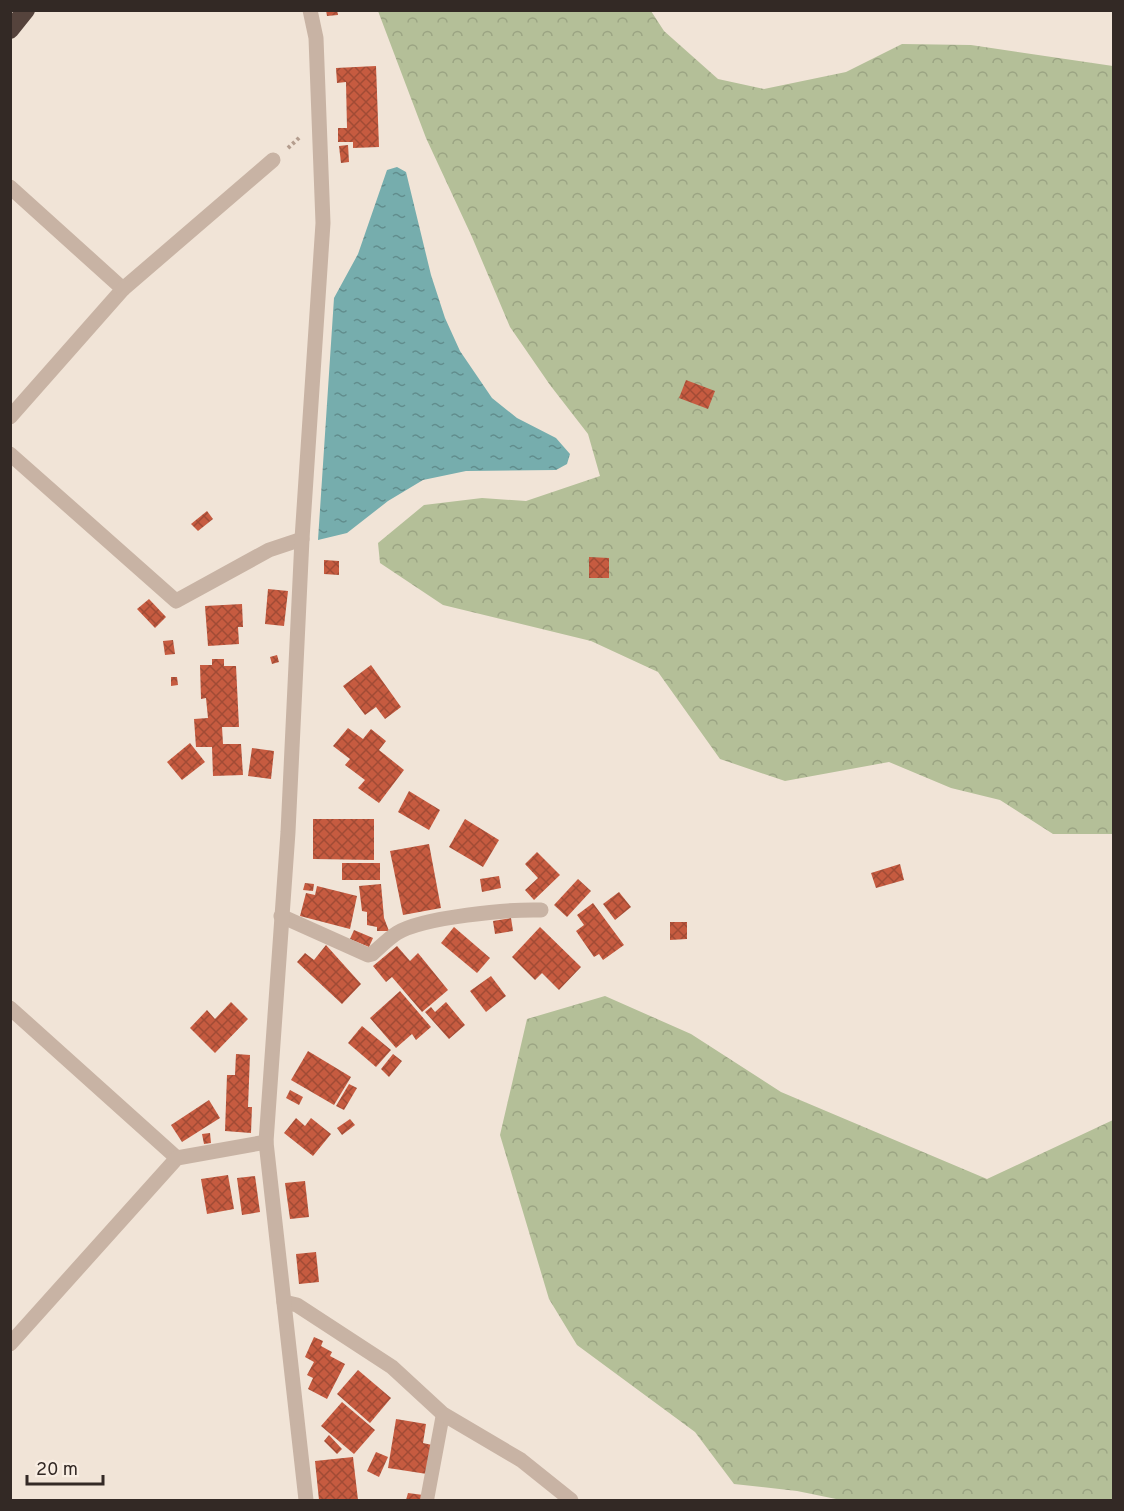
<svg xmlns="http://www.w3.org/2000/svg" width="1124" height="1511" font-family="Overpass,sans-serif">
	<defs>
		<pattern id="forest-crowns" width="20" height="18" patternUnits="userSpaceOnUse" patternTransform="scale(1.5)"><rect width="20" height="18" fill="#b4bf98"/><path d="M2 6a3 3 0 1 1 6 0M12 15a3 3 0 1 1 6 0" fill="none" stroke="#9ba483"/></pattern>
		<pattern id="water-ripples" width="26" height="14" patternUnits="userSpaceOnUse" patternTransform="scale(1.5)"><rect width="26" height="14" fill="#76adad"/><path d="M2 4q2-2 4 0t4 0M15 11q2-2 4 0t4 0" fill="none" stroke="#618d8d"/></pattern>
		<pattern id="building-cross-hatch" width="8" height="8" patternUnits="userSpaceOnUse" patternTransform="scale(1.5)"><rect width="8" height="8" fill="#c65b40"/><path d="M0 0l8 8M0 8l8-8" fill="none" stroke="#a14b35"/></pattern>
	</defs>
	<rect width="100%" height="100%" fill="#f1e4d7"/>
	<!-- forest -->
	<g fill="url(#forest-crowns)">
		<polygon points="378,11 651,11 664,31 718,79 764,89 846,72 902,44 971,45 1113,66 1113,834 1053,834 1000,800 951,788 889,762 785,781 720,759 658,672 591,641 443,605 380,563 378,543 424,505 482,498 526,501 600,476 588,434 550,385 510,327 472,237 426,138"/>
		<polygon points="605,996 691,1034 781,1092 987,1179 1113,1120 1113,1500 841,1500 797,1491 734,1484 695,1432 577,1345 549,1299 500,1135 527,1019"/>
	</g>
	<!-- water -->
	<polygon fill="url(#water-ripples)" points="397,167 406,172 431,275 445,318 460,351 492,398 517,418 556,438 570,454 567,464 556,470 466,471 423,480 388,501 347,533 318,540 334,298 358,254 387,170"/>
	<!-- building -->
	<g fill="url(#building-cross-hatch)">
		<polygon points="326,10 337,10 338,15 327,16"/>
		<polygon points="376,66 379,147 353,148 353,142 338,142 338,128 347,128 346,82 337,83 336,68"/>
		<polygon points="348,145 349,162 341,163 339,146"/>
		<polygon points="686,380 715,391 708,409 679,398"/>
		<polygon points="207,511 213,519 198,531 191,524"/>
		<polygon points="589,557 609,558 609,578 589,578"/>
		<polygon points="324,560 339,561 339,575 324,574"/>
		<polygon points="268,589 288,591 284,626 265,624"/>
		<polygon points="149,599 166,617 155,628 137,609"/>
		<polygon points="242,604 243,627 238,627 239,644 208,646 205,606"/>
		<polygon points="173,640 175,654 165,655 163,641"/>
		<polygon points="277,655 279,662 272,664 270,657"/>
		<polygon points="212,659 224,659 224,666 236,666 239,727 222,727 223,744 241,744 243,775 213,776 212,747 196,747 194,719 208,718 206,698 201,699 200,665 212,665"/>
		<polygon points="371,665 401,707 385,719 376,707 365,715 343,686"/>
		<polygon points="171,677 177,677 178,685 171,686"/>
		<polygon points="348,728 363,739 371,729 386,741 379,750 404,770 379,803 358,788 365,780 345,765 350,759 333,746"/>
		<polygon points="190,743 205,762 182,780 167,762"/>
		<polygon points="252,748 274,751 271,779 248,776"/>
		<polygon points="409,791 440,810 429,830 398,812"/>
		<polygon points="313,819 374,819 374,860 313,859"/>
		<polygon points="465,819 499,840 483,867 449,847"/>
		<polygon points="429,844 441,908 403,915 390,851"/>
		<polygon points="537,852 560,875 534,900 525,890 538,878 525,864"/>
		<rect x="342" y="863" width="38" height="17"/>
		<polygon points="900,864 904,880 876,888 871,873"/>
		<polygon points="499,876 501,888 482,892 480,879"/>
		<polygon points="578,879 591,891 567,917 554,905"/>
		<polygon points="305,883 314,884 313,891 303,890"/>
		<polygon points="381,884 384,918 389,931 377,931 377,927 367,925 367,912 362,911 359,886"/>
		<polygon points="317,886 357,896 350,929 300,916 306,893 315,895"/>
		<polygon points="619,892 631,907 615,920 603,904"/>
		<polygon points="593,903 624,945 603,960 599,954 594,957 576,931 584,925 577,915"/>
		<polygon points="511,918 513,931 495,934 493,921"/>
		<polygon points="670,922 687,922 687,939 670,940"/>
		<polygon points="454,927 490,958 477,973 441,943"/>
		<polygon points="540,927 581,967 559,990 542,973 535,980 512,957"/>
		<polygon points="354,930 373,938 369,947 350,939"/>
		<polygon points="326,945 361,984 342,1004 297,962 305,953 314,960"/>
		<polygon points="397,946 410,961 418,953 448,990 422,1012 392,977 386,982 373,966"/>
		<polygon points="491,976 506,996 486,1012 470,991"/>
		<polygon points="400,991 431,1027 416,1040 412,1034 396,1048 370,1018"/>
		<polygon points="231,1002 248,1019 215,1053 190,1028 207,1010 215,1019"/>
		<polygon points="446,1002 465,1025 449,1039 425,1012 431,1007 435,1012"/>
		<polygon points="362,1026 391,1050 376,1067 348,1043"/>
		<polygon points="308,1051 351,1077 334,1105 291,1080"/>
		<polygon points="236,1054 250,1055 248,1107 252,1107 251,1133 225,1131 227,1075 235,1075"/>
		<polygon points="393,1054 402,1061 389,1077 381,1069"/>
		<polygon points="349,1084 357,1088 344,1110 336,1106"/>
		<polygon points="290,1090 303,1097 299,1105 286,1098"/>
		<polygon points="209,1100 220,1118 182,1142 171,1125"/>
		<polygon points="296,1118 305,1126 311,1118 331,1134 313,1156 284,1133"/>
		<polygon points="350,1119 355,1125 342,1135 337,1128"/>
		<polygon points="210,1133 211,1143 204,1144 202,1134"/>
		<polygon points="228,1175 234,1209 207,1214 201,1179"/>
		<polygon points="255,1176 260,1212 242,1215 237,1178"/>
		<polygon points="305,1181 309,1217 290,1219 285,1183"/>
		<polygon points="316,1252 319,1282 299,1284 296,1254"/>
		<polygon points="314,1337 323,1341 321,1346 332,1352 330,1356 345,1364 327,1399 308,1389 313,1378 307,1375 314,1362 305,1357"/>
		<polygon points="358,1370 391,1398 370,1423 337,1394"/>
		<polygon points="342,1402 375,1430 354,1454 321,1426"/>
		<polygon points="396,1419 426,1424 423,1443 432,1445 427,1474 388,1468"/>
		<polygon points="329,1435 342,1449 337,1454 324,1441"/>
		<polygon points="376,1452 388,1457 379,1477 367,1471"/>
		<polygon points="353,1457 358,1500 319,1500 315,1461"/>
		<polygon points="408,1493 423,1495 422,1500 406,1500"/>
	</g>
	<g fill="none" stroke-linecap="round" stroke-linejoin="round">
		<!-- path -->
		<polyline stroke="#b49d8e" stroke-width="4" stroke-dasharray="3 3" stroke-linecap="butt" points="288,148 300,137"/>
		<!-- lane -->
		<polyline stroke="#c8b3a4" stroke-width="14" points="427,1500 443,1414"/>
		<!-- street -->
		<g stroke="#c8b3a4" stroke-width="15">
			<polyline points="10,187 123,289 10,417"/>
			<polyline points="123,289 273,160"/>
			<polyline points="10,454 176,601 269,550 302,539"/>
			<path d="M281 916 368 955 372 954C380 947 389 938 397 933 423 917 510 909 541 910"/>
			<polyline points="10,1008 177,1158"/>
			<polyline points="284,1302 297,1305 392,1367 443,1414 521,1460 571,1500"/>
			<polyline points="10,1344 177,1158 266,1142"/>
			<polyline points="306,1500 266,1142 288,832 302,539 323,223 316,38 310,10"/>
		</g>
		<!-- highway -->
		<polyline stroke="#55433c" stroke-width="18" points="10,30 26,10"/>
	</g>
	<!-- border -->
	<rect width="1124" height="1511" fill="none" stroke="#332925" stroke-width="24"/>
	<!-- scale -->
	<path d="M27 1475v9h76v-9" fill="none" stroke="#332925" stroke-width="3"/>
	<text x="36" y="1475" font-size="18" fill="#332925" stroke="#f9eee3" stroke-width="4.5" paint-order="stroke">20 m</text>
</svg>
